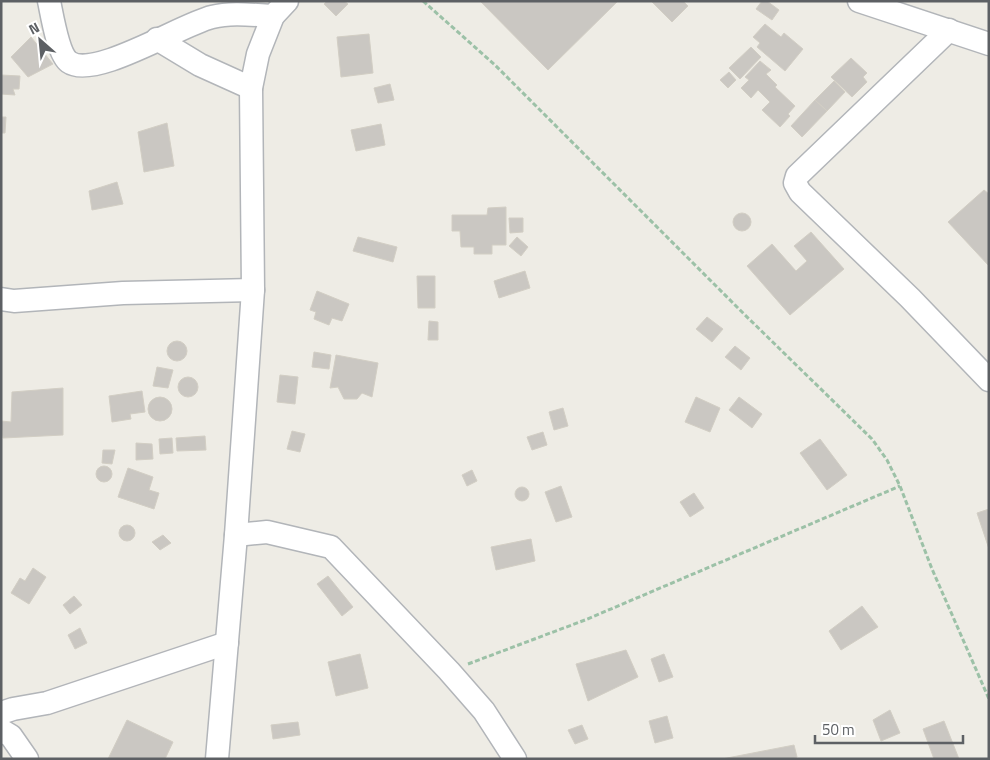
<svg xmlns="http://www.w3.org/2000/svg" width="990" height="760" font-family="'Titillium Web',sans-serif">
	<rect width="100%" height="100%" fill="#eeece5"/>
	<!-- building -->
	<g fill="#cac7c2" stroke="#d2cec4">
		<polygon points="327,1 344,1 348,4 336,16 324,4"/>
		<polygon points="480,1 618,1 548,70"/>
		<polygon points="651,1 683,1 688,6 672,22"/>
		<polygon points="762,1 767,1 779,10 772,20 756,9"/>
		<polygon points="765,24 781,37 784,33 803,49 785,71 757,47 760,43 753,37"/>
		<polygon points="369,34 373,73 341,77 337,37"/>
		<polygon points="31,37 53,64 28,77 11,57"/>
		<polygon points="751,47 761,57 740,79 729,68"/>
		<polygon points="851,58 867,73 863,77 867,82 852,97 831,77"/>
		<polygon points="760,61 771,70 766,74 777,85 775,87 795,106 788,114 790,116 780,127 762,110 770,102 758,90 751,98 741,88 749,80 745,77"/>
		<polygon points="729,72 736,80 728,88 720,80"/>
		<polygon points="1,75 20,76 19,89 13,89 15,95 1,94"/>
		<polygon points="834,81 845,92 827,111 815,100"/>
		<polygon points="390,84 394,100 378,103 374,88"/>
		<polygon points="815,100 827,111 802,137 791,126"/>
		<polygon points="1,117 6,117 5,133 1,133"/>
		<polygon points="167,123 174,166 144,172 138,132"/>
		<polygon points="381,124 385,145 356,151 351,130"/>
		<polygon points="117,182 123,204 92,210 89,191"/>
		<polygon points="984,190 989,194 989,266 948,222"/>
		<polygon points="506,207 506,245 492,245 492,254 474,254 474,247 461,247 460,231 452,231 452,215 487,215 488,208"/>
		<circle cx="742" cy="222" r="9"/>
		<polygon points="509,218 523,218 523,232 510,233"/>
		<polygon points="811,232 844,269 790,315 747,266 772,244 796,271 807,261 794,246"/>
		<polygon points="358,237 397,247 393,262 353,251"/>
		<polygon points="517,237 528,247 521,256 509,246"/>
		<polygon points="525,271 530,288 499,298 494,281"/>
		<polygon points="417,276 435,276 435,308 418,308"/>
		<polygon points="317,291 349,304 342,321 332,318 329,325 314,319 316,312 310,310"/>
		<polygon points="707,317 723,329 712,342 696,329"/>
		<polygon points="429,321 438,322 438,340 428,340"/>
		<circle cx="177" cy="351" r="10"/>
		<polygon points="735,346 750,358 741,370 725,357"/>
		<polygon points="314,352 331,355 329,369 312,367"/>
		<polygon points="336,355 378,363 372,397 362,393 357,399 344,399 338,387 330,388"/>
		<polygon points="157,367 173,370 168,388 153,386"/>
		<polygon points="280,375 298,377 295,404 277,402"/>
		<circle cx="188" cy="387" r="10"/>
		<polygon points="63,388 63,435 3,438 1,421 11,422 12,392"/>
		<polygon points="142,391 145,412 130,414 131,419 112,422 109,396"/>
		<polygon points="696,397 720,408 710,432 685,422"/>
		<polygon points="739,397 762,414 752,428 729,410"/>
		<circle cx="160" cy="409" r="12"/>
		<polygon points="563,408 568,426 554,430 549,412"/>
		<polygon points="292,431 305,434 300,452 287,449"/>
		<polygon points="543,432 547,445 532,450 527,437"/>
		<polygon points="205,436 206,450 177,451 176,438"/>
		<polygon points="172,438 173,453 160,454 159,439"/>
		<polygon points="820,439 847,475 827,490 800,453"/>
		<polygon points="136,443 152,444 153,459 136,460"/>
		<polygon points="103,450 115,450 112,464 102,463"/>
		<circle cx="104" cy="474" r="8"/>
		<polygon points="128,468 153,477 149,490 159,493 154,509 118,497"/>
		<polygon points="472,470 477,481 467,486 462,475"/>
		<polygon points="561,486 572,517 556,522 545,492"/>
		<circle cx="522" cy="494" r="7"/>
		<polygon points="694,493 704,508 690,517 680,502"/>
		<polygon points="989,509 989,549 977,513"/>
		<circle cx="127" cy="533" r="8"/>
		<polygon points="163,535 171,543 160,550 152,542"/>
		<polygon points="531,539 535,561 496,570 491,547"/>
		<polygon points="33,568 46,577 29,604 11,593 20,578 25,581"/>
		<polygon points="328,576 353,607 342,616 317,584"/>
		<polygon points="74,596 82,605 70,614 63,605"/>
		<polygon points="862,606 878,627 841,650 829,631"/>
		<polygon points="80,628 87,643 75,649 68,635"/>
		<polygon points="626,650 638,677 588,701 576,664"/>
		<polygon points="360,654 368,688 336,696 328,662"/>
		<polygon points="664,654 673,677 659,682 651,659"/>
		<polygon points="890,710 900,733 881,741 873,720"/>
		<polygon points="667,716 673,738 655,743 649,721"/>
		<polygon points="127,720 173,742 165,759 108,759"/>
		<polygon points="944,721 959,759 934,759 923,729"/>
		<polygon points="298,722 300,735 273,739 271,725"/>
		<polygon points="582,725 588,739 575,744 568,730"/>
		<polygon points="794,745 797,757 792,759 722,759"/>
	</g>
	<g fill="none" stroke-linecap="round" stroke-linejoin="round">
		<!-- street casing -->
		<g stroke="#b2b5b9" stroke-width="25">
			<g id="street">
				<path d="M49 1C52 15 58 54 69 62 94 80 182 24 212 17 232 12 253 15 273 16"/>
				<polyline points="859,1 989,44"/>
				<polyline points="949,30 797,176 795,183 800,192 910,298 989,380"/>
				<polyline points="157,39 200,65 251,88"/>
				<polyline points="1,299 14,301 123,293 253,290"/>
				<polyline points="236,535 267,532 331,547 449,671 484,711 515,759"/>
				<polyline points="1,713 13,709 47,703 227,643"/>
				<polyline points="1,730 11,736 27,759"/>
				<polyline points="217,759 236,535 253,290 251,88 258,54 273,16 287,1"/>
			</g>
		</g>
		<!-- path -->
		<g stroke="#9cc1a7" stroke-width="3" stroke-dasharray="5 2.5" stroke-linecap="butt">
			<polyline points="423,1 495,65 744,314 872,439 887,460 900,486 932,569 989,699"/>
			<polyline points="468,664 585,620 900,486"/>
		</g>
		<!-- street -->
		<use href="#street" stroke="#fff" stroke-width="22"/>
	</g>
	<!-- border -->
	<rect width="990" height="760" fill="none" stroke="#5d6064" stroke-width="5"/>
	<!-- north arrow -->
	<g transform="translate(40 40) rotate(333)" stroke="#ffffff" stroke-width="4" paint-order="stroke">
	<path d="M0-4L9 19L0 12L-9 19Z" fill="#5d6064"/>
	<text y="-8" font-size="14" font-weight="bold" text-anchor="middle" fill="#5d6064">N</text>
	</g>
	<!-- scale -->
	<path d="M815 735v8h148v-8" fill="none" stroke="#5d6064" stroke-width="2.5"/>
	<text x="822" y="735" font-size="15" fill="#5d6064" stroke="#ffffff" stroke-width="4" paint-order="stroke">50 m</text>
</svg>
